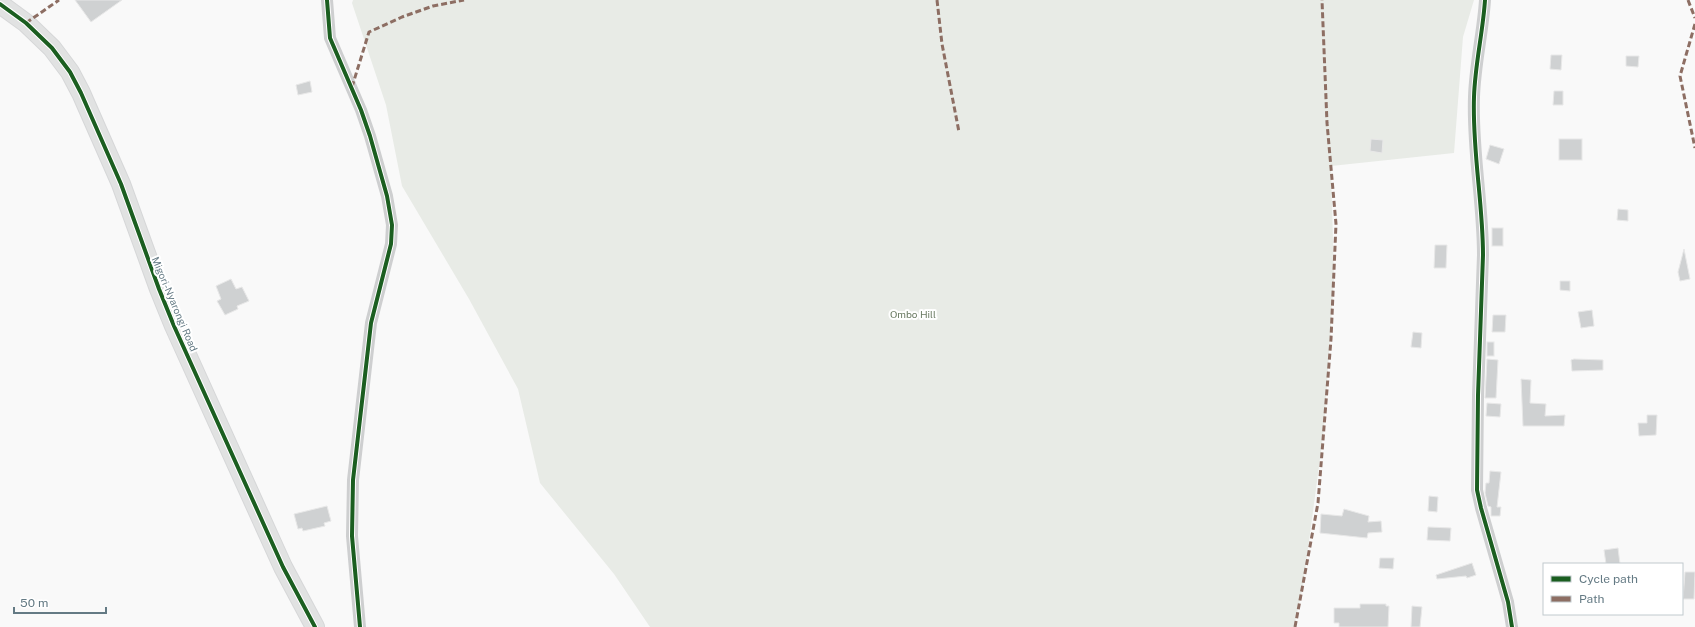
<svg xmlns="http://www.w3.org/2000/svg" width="1695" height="627" font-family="'Public Sans',sans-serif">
	<rect width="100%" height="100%" fill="#f9f9f9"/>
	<!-- green -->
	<polygon fill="#e8ebe6" points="353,0 1474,0 1463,37 1454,153 1331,166 1334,279 1324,429 1303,586 1294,627 650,627 614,574 540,483 518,389 469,299 402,186 386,105 352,3"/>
	<!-- building -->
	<g fill="#cfd1d2" stroke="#e8e8e8">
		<polygon points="75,0 122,0 91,22"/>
		<polygon points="1551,55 1562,55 1561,70 1550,69"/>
		<polygon points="1626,56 1639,56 1638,67 1626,66"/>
		<polygon points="310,81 312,92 298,95 296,85"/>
		<polygon points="1554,91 1563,91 1563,105 1553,105"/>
		<polygon points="1371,139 1383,140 1382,153 1370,151"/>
		<rect x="1559" y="139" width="23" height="21"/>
		<polygon points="1490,145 1504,149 1499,164 1486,159"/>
		<polygon points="1618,209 1628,210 1628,221 1617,220"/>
		<rect x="1492" y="228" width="11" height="18"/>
		<polygon points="1435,245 1447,245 1446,268 1434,268"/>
		<polygon points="1684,249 1690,279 1680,281 1678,272"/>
		<polygon points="231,279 236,289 242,287 249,301 237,306 238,309 225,315 217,301 221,299 216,286"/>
		<polygon points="1560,281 1570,281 1570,291 1560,290"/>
		<polygon points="1592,310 1594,326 1581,328 1578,312"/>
		<polygon points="1493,315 1506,315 1505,332 1492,332"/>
		<polygon points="1413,332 1422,333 1421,348 1411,347"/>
		<rect x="1487" y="342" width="7" height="14"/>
		<polygon points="1487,359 1498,360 1496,398 1485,398"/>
		<polygon points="1574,359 1603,360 1603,370 1572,371 1571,360"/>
		<polygon points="1521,379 1531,380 1530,403 1546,404 1545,416 1565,415 1564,426 1523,426"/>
		<polygon points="1487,403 1501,404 1500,417 1486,416"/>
		<polygon points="1647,415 1657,415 1656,435 1639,436 1638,423 1647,423"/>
		<polygon points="1490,471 1501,472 1497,507 1501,507 1500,516 1491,516 1491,507 1488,506 1485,493 1486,483 1489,483"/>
		<polygon points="1429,496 1438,497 1437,512 1428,511"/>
		<polygon points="327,506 331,521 324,523 325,526 303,531 302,528 298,529 294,514"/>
		<polygon points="1344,509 1369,516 1368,522 1381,521 1382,532 1368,533 1367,538 1320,533 1321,514 1342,516"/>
		<polygon points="1428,527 1451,528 1450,541 1427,540"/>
		<polygon points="1618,548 1620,564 1606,564 1604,550"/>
		<polygon points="1380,558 1394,558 1393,569 1379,568"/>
		<polygon points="1472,563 1476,575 1467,578 1466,576 1437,579 1436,575"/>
		<polygon points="1685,572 1695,572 1694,599 1683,599"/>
		<polygon points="1360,604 1386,604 1386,606 1389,606 1388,627 1339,627 1339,623 1334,623 1334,608 1360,608"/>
		<polygon points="1412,606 1422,607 1420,627 1411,627"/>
	</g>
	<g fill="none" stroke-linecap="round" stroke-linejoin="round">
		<!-- secondary casing -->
		<g stroke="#d6d7d8" stroke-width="20">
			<polyline id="secondary" points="0,4 26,23 52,48 70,72 81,93 121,184 159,289 174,326 283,567 315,627"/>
		</g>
		<!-- street -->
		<g stroke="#cecfd0" stroke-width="12">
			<polyline points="327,0 330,38 361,110 370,136 387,196 392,225 391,244 371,323 353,480 352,536 360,627"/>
			<path d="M1485 0C1483 32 1475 64 1474 97 1472 150 1483 202 1483 255L1478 395 1477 490 1481 508 1508 602 1512 627"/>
		</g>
		<!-- secondary -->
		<use href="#secondary" stroke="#e1e2e2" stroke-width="18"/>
		<!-- quiet -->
		<g stroke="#8d6e63" stroke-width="3" stroke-dasharray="6 3" stroke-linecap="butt">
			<polyline points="937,0 942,44 959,132"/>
			<polyline points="1688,0 1695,18"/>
			<polyline points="26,23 59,0"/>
			<polyline points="1695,24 1680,76 1695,148"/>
			<polyline points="352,87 369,32 402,17 433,6 464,0"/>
			<polyline points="1295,627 1318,503 1331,339 1336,224 1327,123 1322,0"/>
		</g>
		<!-- cycleway casing -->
		<g stroke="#fff" stroke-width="6">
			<g id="cycleway">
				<polyline points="327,0 330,38 361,110 370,136 387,196 392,225 391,244 371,323 353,480 352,536 360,627"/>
				<path d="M1485 0C1483 32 1475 64 1474 97 1472 150 1483 202 1483 255L1478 395 1477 490 1481 508 1508 602 1512 627"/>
				<polyline points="0,4 26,23 52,48 70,72 81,93 121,184 159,289 174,326 283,567 315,627"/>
			</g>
		</g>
		<!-- cycleway -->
		<use href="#cycleway" stroke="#1b5e20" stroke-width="4"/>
	</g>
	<g text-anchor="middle" stroke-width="4" stroke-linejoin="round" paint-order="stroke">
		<!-- street labels -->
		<g font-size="10" fill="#647a84" stroke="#fff">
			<text transform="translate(175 304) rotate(67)" y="4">Migori-Nyarongi Road</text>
		</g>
		<!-- park labels -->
		<g font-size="10" fill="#6b7b63" stroke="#fff">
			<text x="913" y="318">Ombo Hill</text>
		</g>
	</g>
	<!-- legend -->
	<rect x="1543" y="563" width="140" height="52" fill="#ffffff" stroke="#c1cace"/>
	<rect x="1551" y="576" width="20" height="6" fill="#1b5e20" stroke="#c1cace"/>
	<text x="1579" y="583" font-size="12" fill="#647a84">Cycle path</text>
	<rect x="1551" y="596" width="20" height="6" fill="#8d6e63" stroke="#c1cace"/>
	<text x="1579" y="603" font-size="12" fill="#647a84">Path</text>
	<!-- scale -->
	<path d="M14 607v6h92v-6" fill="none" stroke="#647a84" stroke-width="2"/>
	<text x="20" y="607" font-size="12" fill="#647a84" stroke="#ffffff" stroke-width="3" paint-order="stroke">50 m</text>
</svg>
